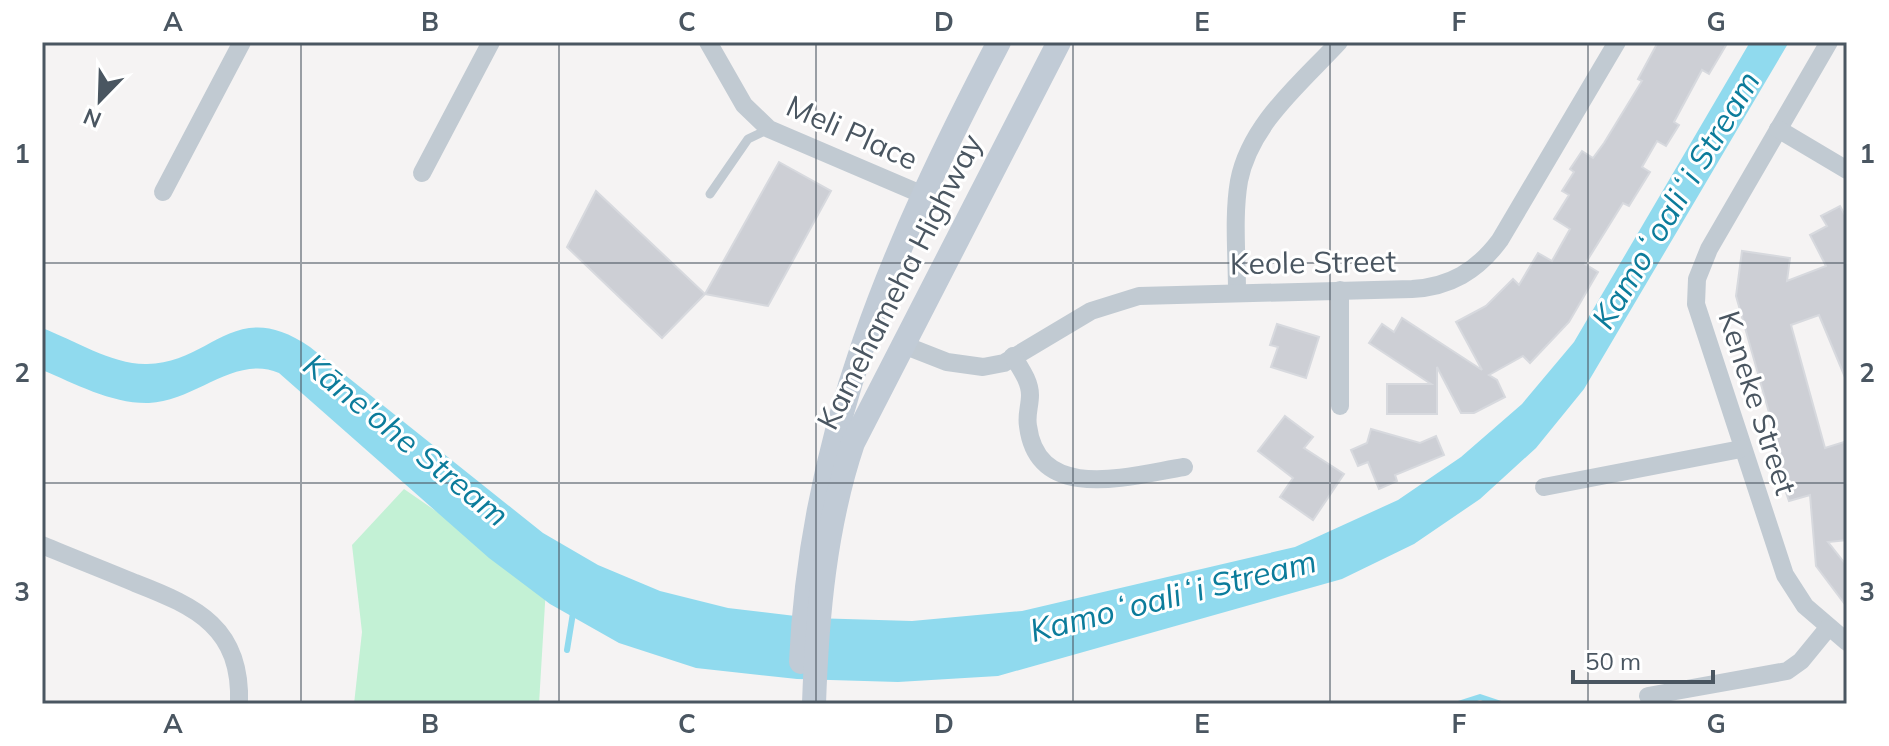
<svg xmlns="http://www.w3.org/2000/svg" width="1889" height="746" font-family="Mulish,sans-serif">
	<rect width="100%" height="100%" fill="#f5f3f3"/>
	<!-- green -->
	<polygon fill="#c3f1d5" points="404,489 546,587 539,704 354,704 362,632 352,545"/>
	<!-- water -->
	<path fill="#90daee" d="M1750 42H1789L1584 389 1536 448 1480 499 1414 544 1342 579 998 676 898 682 797 679 696 668 619 643 550 604 489 558 279 373C235 354 196 401 149 403 112 404 76 384 42 370V328C74 340 113 365 147 364 212 363 235 295 310 347L543 533 598 565 660 591 728 608 812 618 912 621 1022 611 1295 547 1398 500 1461 457 1522 404 1574 342Z"/>
	<g fill="none" stroke-linecap="round" stroke-linejoin="round">
		<!-- stream -->
		<g stroke="#90daee" stroke-width="6">
			<polyline points="567,650 573,613"/>
			<polyline points="1458,704 1480,697 1501,704"/>
		</g>
	</g>
	<!-- building -->
	<g fill="#cdcfd5" stroke="#d7d9de" stroke-width="2">
		<polygon points="1658,42 1728,42 1709,74 1702,70 1674,122 1679,125 1666,146 1657,141 1642,167 1650,172 1629,206 1623,203 1585,264 1598,272 1569,322 1530,363 1523,356 1489,375 1497,380 1505,397 1474,413 1461,413 1437,367 1437,414 1387,414 1387,384 1431,384 1369,343 1382,324 1394,332 1402,318 1482,370 1456,322 1486,306 1513,279 1519,285 1538,253 1552,261 1570,229 1554,219 1569,195 1562,191 1574,172 1570,169 1582,151 1593,158 1604,143 1642,81 1638,79"/>
		<polygon points="779,162 831,191 768,306 705,294"/>
		<polygon points="596,191 705,294 662,338 567,247"/>
		<polygon points="1840,206 1847,219 1847,382 1819,315 1791,325 1825,448 1847,441 1847,540 1828,542 1847,566 1847,607 1816,566 1810,495 1789,501 1776,464 1783,462 1736,296 1742,251 1790,258 1787,281 1826,266 1810,235 1827,226 1821,216"/>
		<polygon points="1277,324 1319,337 1306,378 1271,367 1278,347 1270,345"/>
		<polygon points="1285,416 1313,437 1304,448 1344,474 1313,520 1280,497 1293,478 1258,451"/>
		<polygon points="1371,429 1420,443 1436,436 1444,455 1395,475 1397,481 1379,489 1368,462 1358,466 1351,450 1367,443"/>
	</g>
	<g fill="none" stroke-linecap="round" stroke-linejoin="round">
		<!-- service -->
		<polyline stroke="#c1cad2" stroke-width="9" points="710,194 748,139 769,129"/>
		<!-- minor -->
		<g stroke="#c1cad2" stroke-width="18">
			<polyline points="708,42 744,105 769,129 921,194"/>
			<polyline points="1829,42 1709,249 1697,279 1696,304 1785,575 1805,606 1847,642"/>
			<polyline points="1778,129 1847,170"/>
			<polyline points="422,173 491,42"/>
			<polyline points="163,192 242,42"/>
			<polyline points="1340,290 1340,406"/>
			<path d="M1237 292C1237 255 1233 216 1239 181 1250 124 1301 83 1339 42"/>
			<path d="M901 344 947 362 983 367 1004 363 1091 311 1139 296 1412 289C1450 287 1477 271 1500 240L1617 42"/>
			<path d="M1013 356C1020 368 1030 381 1030 395 1030 406 1026 415 1028 426 1038 505 1133 475 1184 467"/>
			<polyline points="1544,487 1741,449"/>
			<path d="M42 545C73 558 104 570 135 583 197 607 242 628 239 704"/>
			<polyline points="1648,696 1787,671 1801,661 1828,628"/>
		</g>
		<!-- secondary -->
		<g stroke="#c1cbd6" stroke-width="24">
			<path d="M801 662C811 432 894 243 999 42"/>
			<path d="M814 704C817 616 825 526 853 443L1059 42"/>
		</g>
	</g>
	<!-- grid -->
	<path fill="none" stroke="#4a5661" stroke-width="2" stroke-opacity="0.55" d="M301 42V704M559 42V704M816 42V704M1073 42V704M1330 42V704M1588 42V704M42 263H1847M42 483H1847"/>
	<g text-anchor="middle" stroke-width="6" stroke-linejoin="round" paint-order="stroke">
		<!-- street labels -->
		<g font-size="30" fill="#4a5661" stroke="#fff">
			<text transform="translate(852 133) rotate(24)" y="10">Meli Place</text>
			<text transform="translate(1313 263) rotate(-1)" y="10">Keole Street</text>
			<text transform="translate(900 282) rotate(-63)" y="10">Kamehameha Highway</text>
			<text transform="translate(1757 403) rotate(72)" y="10">Keneke Street</text>
		</g>
		<!-- water labels -->
		<g font-size="32" font-style="italic" fill="#0c7c9b" stroke="#fff">
			<text transform="translate(1676 200) rotate(-59)" y="11">Kamoʻoaliʻi Stream</text>
			<text transform="translate(406 440) rotate(39)" y="11">Kāne'ohe Stream</text>
			<text transform="translate(1173 596) rotate(-14)" y="11">Kamoʻoaliʻi Stream</text>
		</g>
	</g>
	<!-- border -->
	<rect width="1889" height="746" fill="none" stroke="#ffffff" stroke-width="88"/>
	<!-- north arrow -->
	<g transform="translate(100 100) rotate(203)" stroke="#ffffff" stroke-width="6" paint-order="stroke">
	<path d="M0-6L14 30L0 20L-14 30Z" fill="#4a5661"/>
	<text y="-12" font-size="22" font-weight="bold" text-anchor="middle" fill="#4a5661">N</text>
	</g>
	<!-- scale -->
	<path d="M1573 670v12h140v-12" fill="none" stroke="#4a5661" stroke-width="4"/>
	<text x="1585" y="670" font-size="24" fill="#4a5661" stroke="#ffffff" stroke-width="6" paint-order="stroke">50 m</text>
	<rect x="44" y="44" width="1801" height="658" fill="none" stroke="#4a5661" stroke-width="3"/>
	<g font-size="26" text-anchor="middle" font-weight="bold" fill="#4a5661">
		<text x="173" y="31">A</text>
		<text x="430" y="31">B</text>
		<text x="687" y="31">C</text>
		<text x="944" y="31">D</text>
		<text x="1202" y="31">E</text>
		<text x="1459" y="31">F</text>
		<text x="1716" y="31">G</text>
		<text x="22" y="163">1</text>
		<text x="1867" y="163">1</text>
		<text x="22" y="382">2</text>
		<text x="1867" y="382">2</text>
		<text x="22" y="601">3</text>
		<text x="1867" y="601">3</text>
		<text x="173" y="733">A</text>
		<text x="430" y="733">B</text>
		<text x="687" y="733">C</text>
		<text x="944" y="733">D</text>
		<text x="1202" y="733">E</text>
		<text x="1459" y="733">F</text>
		<text x="1716" y="733">G</text>
	</g>
</svg>
